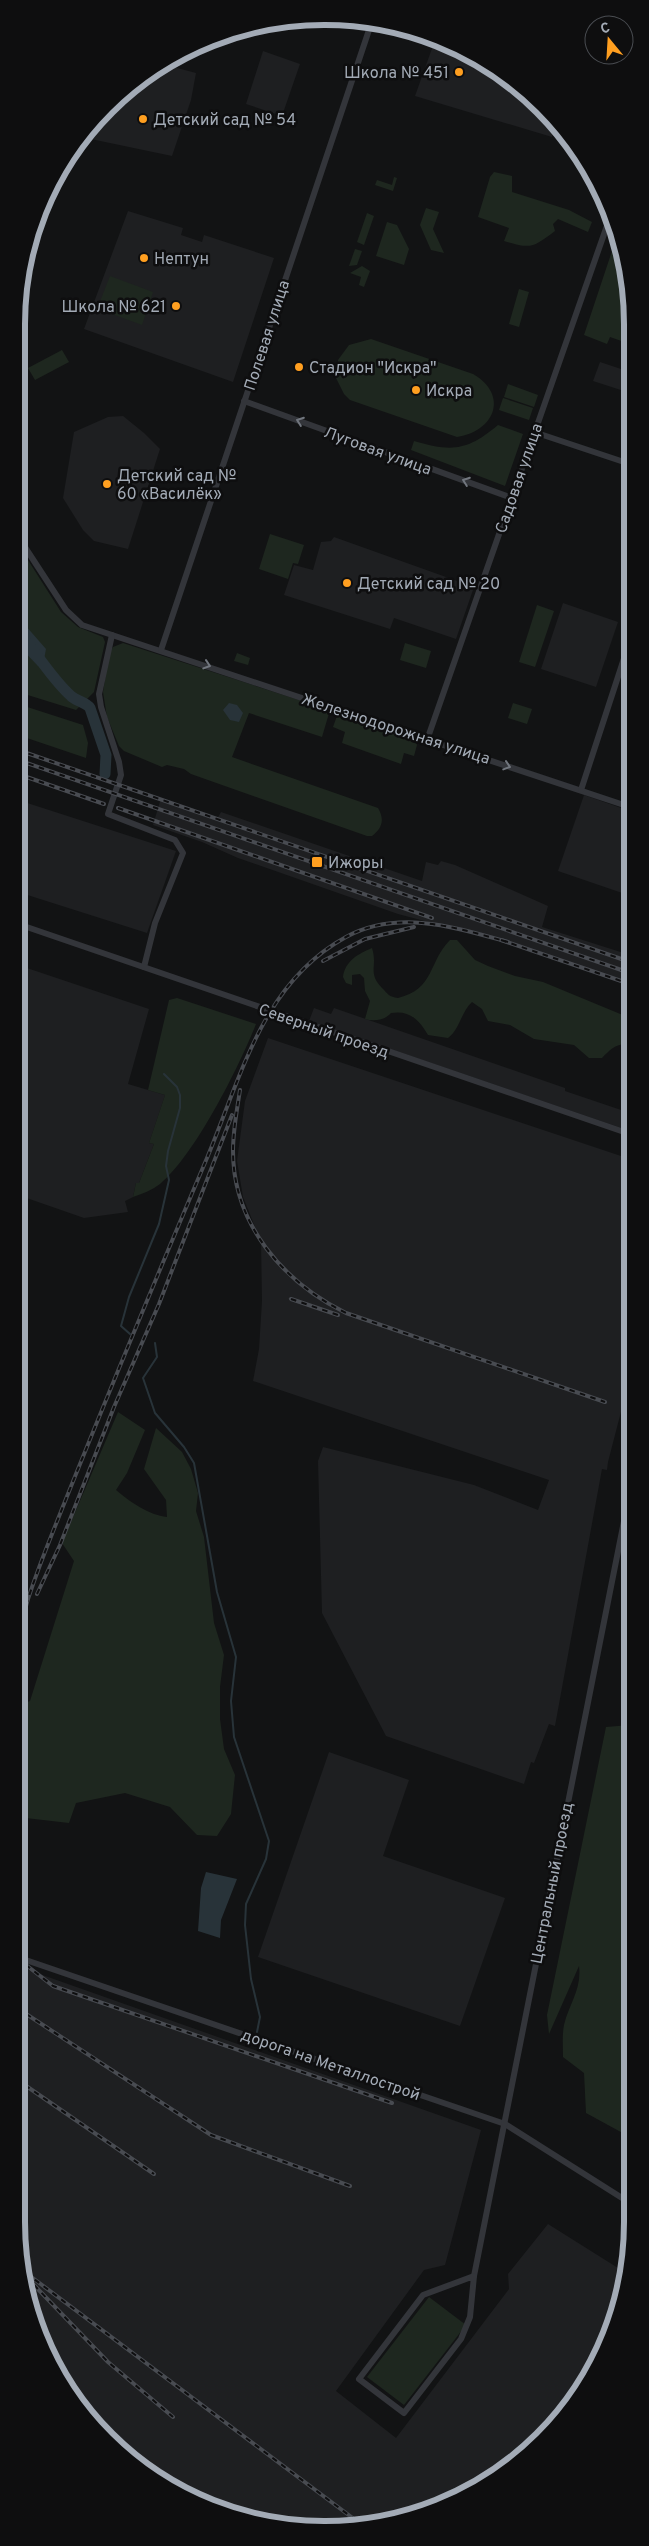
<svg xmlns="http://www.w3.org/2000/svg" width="649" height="2546" font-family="Overpass,sans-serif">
	<rect width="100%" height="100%" fill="#121314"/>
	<!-- built -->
	<g fill="#1e1f21">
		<polygon points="435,40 461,48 543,107 556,125 552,137 415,96"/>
		<polygon points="263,51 300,64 282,116 246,104"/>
		<polygon points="166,65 196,73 191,100 172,156 86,138 137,80"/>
		<polygon points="128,211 183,228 181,235 202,242 204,235 274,258 233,382 84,329"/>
		<polygon points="600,362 630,372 630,393 593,381"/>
		<polygon points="123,416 144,433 160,449 128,549 94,541 83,530 63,498 74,432 108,417"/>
		<polygon points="334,537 474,587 456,639 394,618 390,629 284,595 294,565 313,570 321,542 331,541"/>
		<polygon points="563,603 618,622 596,687 541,669"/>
		<polygon points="584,795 630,811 630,888 628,895 558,871"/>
		<polygon points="161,798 217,819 221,812 422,881 426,862 438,865 441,861 455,865 548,906 542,927 630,955 630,986 504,942 398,914 238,858 202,842 153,825"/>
		<polygon points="18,800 176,851 147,933 18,892"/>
		<polygon points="18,965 149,1009 128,1084 165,1095 149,1143 154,1144 139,1183 136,1183 133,1197 125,1201 128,1212 84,1218 18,1195"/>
		<polygon points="314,1008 331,1014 334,1008 565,1088 565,1091 630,1113 630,1131 309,1021"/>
		<polygon points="268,1038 630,1159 630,1377 608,1462 607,1470 602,1469 555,1726 549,1724 534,1763 531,1762 524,1784 386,1736 322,1613 318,1461 323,1447 474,1485 538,1510 549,1480 253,1381 259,1349 262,1301 261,1242 243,1197 237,1161 245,1101"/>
		<polygon points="329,1752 409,1780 383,1856 505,1898 460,2026 258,1957"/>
		<polygon points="17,1871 28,1873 28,1918 17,1916"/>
		<polygon points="17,1966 481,2130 445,2265 424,2270 336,2391 396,2438 509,2289 508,2274 548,2224 626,2273 592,2375 512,2466 423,2513 304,2529 188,2498 93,2425 40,2339 16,2221"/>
	</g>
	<!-- green -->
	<g fill="#1e271f">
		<path d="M494 172 512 176V192L569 210 592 222 588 232 558 219 553 224 555 231C532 248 532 249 504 241L509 228 478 217 490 177Z"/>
		<polygon points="394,177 397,178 393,191 375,185 377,180 392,185"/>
		<polygon points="426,208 439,212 433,229 444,253 431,250 420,225"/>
		<polygon points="367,213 374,216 364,245 357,242"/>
		<polygon points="387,222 397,225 409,249 404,265 376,256"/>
		<polygon points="616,239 630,285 630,344 610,337 607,344 584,335"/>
		<polygon points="355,249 362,251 357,265 349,266"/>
		<polygon points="362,266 370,271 364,287 359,285 361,277 350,273"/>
		<polygon points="110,276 153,292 142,325 101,310 99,304"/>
		<polygon points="519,289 529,292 519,327 509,324"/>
		<path d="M371 339 473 374C509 395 495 431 457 437L350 400 344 394 336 378 338 360 349 345Z"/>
		<polygon points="62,350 69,362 35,380 28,368"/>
		<polygon points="508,384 538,395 534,407 504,397"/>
		<polygon points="503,398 533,408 529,420 499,410"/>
		<path d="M498 425 523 434 505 486 411 450 414 441C452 452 467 451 498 425Z"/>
		<polygon points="270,534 304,545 298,564 293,563 288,579 259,569"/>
		<polygon points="19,546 61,612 78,627 103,637 105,642 94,692 76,710 18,692"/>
		<polygon points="537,605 554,611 535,667 519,662"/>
		<path d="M123 643 330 710 322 737 249 713 232 757 378 808C385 820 382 828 372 836H367L191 774 184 769 167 765 162 767 124 751 119 746 107 717 103 692 109 654 113 647Z"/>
		<polygon points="405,643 431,651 426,668 400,660"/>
		<polygon points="237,653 250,658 248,665 234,661"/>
		<polygon points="513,703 532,709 527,724 508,718"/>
		<polygon points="18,704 83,725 88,743 86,758 18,735"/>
		<polygon points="338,713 415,740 417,745 414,756 404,753 401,764 342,743 345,732 333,727"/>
		<path d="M450 940H457L475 960 488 966 515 976 543 982 630 1018V1045C617 1042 610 1050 602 1058H589L574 1045 534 1039 510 1025 488 1021 482 1009 472 1002C461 1012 460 1029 448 1038L428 1035C419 1020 410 1010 391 1013 385 1020 374 1022 365 1019L370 1001 365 991 364 978 360 974 352 975V985L346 983 343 977C345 961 358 954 372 948 378 967 367 972 382 988 388 994 389 997 398 998 435 989 428 962 450 940Z"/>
		<path d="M177 998 256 1024C239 1067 195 1155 160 1184 152 1190 142 1194 133 1197L136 1183H139L154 1144 149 1143 165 1095 148 1090 169 1000Z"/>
		<path d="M118 1412 145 1430 127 1473 116 1490C130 1502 149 1515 167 1517L166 1500 144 1469 156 1428 182 1452 191 1469 198 1493 196 1511 204 1537 214 1623 224 1655 220 1687V1719L224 1749 235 1775 231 1814 217 1836 197 1835 170 1807 125 1793 76 1803 69 1823 17 1817V1706L30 1701 74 1561 62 1543Z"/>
		<path d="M630 1725V2137L586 2113 584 2073 563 2057C563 2047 562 2035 564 2025 569 2004 582 1989 579 1966L549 2034 547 2015 606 1727Z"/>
		<polygon points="429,2297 466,2325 404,2405 367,2377"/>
	</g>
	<!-- water -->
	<g fill="#283339">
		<polygon points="18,617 46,649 43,665 38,666 18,645"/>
		<polygon points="229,703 237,705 243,713 239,722 230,720 223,710"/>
		<polygon points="206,1872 237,1879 221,1920 220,1938 198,1931 201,1888"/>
	</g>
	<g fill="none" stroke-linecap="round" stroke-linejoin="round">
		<!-- stream -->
		<g stroke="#283339" stroke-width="2">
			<polyline points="130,1334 121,1326 129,1297 159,1224 169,1180 166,1166 168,1151 180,1108 180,1095 177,1087 164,1074"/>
			<polyline points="155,1343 157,1357 143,1378 155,1413 184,1447 194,1463 217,1592 236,1657 231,1701 234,1737 269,1841 266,1859 246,1904 245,1925 251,1979 260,2017 257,2032"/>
		</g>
		<!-- river -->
		<path stroke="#283339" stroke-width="11" d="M18 633C38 653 50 677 71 696 76 701 86 702 90 708L106 755 105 774"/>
		<!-- minor -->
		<g stroke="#33353a" stroke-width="6">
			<polyline points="244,401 512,498"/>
			<polyline points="534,432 630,464"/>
			<polyline points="19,538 66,610 82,625 630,807"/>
			<polyline points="112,635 99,694 101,707 119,762 121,775 108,814 175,840 183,853 155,923 144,967"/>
			<polyline points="161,650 372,21"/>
			<polyline points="427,740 610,217"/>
			<polyline points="581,790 630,640"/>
			<polyline points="18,924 630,1134"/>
			<polyline points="17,1957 505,2124 630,2203"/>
			<polyline points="474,2276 630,1491"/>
			<polygon points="474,2276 470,2317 461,2339 404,2413 359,2379 423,2295"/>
		</g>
		<!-- rail casing -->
		<g stroke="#484b51" stroke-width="4">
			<g id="rail">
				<polyline points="18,750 630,962"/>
				<polyline points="18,760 630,973"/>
				<polyline points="18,774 104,804"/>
				<polyline points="118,808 432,918"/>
				<polyline points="501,940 630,984"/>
				<polyline points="323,961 365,939 414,927"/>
				<path d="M240 1090C237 1110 233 1130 233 1151 233 1224 283 1282 346 1313L605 1402"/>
				<polyline points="291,1299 338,1315"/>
				<polyline points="37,1594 60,1545 114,1407 159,1304 232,1115"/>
				<path d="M17 1637C23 1624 24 1610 29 1596 36 1575 44 1554 52 1534 102 1408 154 1283 207 1158 226 1113 244 1055 269 1014 288 982 313 955 346 937 398 909 454 927 508 942"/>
				<polyline points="17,1958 53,1986 392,2103"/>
				<polyline points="17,2008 211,2135 350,2186"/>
				<polyline points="16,2079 154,2174"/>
				<polyline points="26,2273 358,2522"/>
				<polyline points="34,2285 108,2362 173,2417"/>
			</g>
		</g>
		<!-- rail -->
		<use href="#rail" stroke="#0e0e0f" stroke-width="2" stroke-dasharray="5.5" stroke-linecap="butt"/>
	</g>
	<!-- one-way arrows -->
	<defs><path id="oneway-chevron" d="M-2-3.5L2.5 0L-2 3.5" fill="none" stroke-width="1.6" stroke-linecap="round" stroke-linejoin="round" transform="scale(1.25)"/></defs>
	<g stroke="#71767e">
		<use href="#oneway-chevron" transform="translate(300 421) rotate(-160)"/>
		<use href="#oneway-chevron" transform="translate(466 481) rotate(-160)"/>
		<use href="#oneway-chevron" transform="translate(207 665) rotate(18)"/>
		<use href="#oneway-chevron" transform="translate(507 766) rotate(18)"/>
	</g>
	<!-- markers -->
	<g fill="#ff9f20" stroke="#0e0e0f" stroke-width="2">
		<circle cx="459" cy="72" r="5"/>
		<circle cx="143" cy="119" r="5"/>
		<circle cx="144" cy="258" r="5"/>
		<circle cx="176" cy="306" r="5"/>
		<circle cx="299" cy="367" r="5"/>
		<circle cx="416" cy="390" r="5"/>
		<circle cx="107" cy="484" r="5"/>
		<circle cx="347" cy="583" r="5"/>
		<rect x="311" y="856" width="12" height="12" rx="2.5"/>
	</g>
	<g text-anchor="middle" stroke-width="5" stroke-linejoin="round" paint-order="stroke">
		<!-- poi labels -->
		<g font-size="16" fill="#a3abb6" stroke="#0e0e0f" text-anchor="start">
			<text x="449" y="78" text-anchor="end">Школа № 451</text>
			<text x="153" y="125">Детский сад № 54</text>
			<text x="154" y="264">Нептун</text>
			<text x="166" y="312" text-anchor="end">Школа № 621</text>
			<text x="309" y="373">Стадион "Искра"</text>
			<text x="426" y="396">Искра</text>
			<text x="117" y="481">Детский сад №<tspan x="117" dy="18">60 «Василёк»</tspan></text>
			<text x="357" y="589">Детский сад № 20</text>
			<text x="328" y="868">Ижоры</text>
		</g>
		<!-- street labels -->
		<g font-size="16" fill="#a3abb6" stroke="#0e0e0f">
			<text transform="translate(266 335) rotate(-72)" y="6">Полевая улица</text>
			<text transform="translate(378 450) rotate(20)" y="6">Луговая улица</text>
			<text transform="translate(518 478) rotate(-71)" y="6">Садовая улица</text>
			<text transform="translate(396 728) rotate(18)" y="6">Железнодорожная улица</text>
			<text transform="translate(324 1030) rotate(19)" y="6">Северный проезд</text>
			<text transform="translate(551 1883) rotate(-79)" y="6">Центральный проезд</text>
			<text transform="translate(331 2064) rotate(19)" y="6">дорога на Металлострой</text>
		</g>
	</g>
	<!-- crop -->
	<path d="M0 0H649V2546H0ZM324 25H325A299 299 0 0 1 624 324V2222A299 299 0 0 1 325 2521H324A299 299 0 0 1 25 2222V324A299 299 0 0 1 324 25Z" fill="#0e0e0f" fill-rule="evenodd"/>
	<path fill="none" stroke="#a3abb6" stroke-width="6" d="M324 25H325A299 299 0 0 1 624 324V2222A299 299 0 0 1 325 2521H324A299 299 0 0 1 25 2222V324A299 299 0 0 1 324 25Z"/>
	<!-- north arrow -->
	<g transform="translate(609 40) rotate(342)"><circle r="24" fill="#0e0e0f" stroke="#4a4d52"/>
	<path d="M0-4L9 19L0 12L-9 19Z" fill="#ff9f20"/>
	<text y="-8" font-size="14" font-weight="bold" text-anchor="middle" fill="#a3abb6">С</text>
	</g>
</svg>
